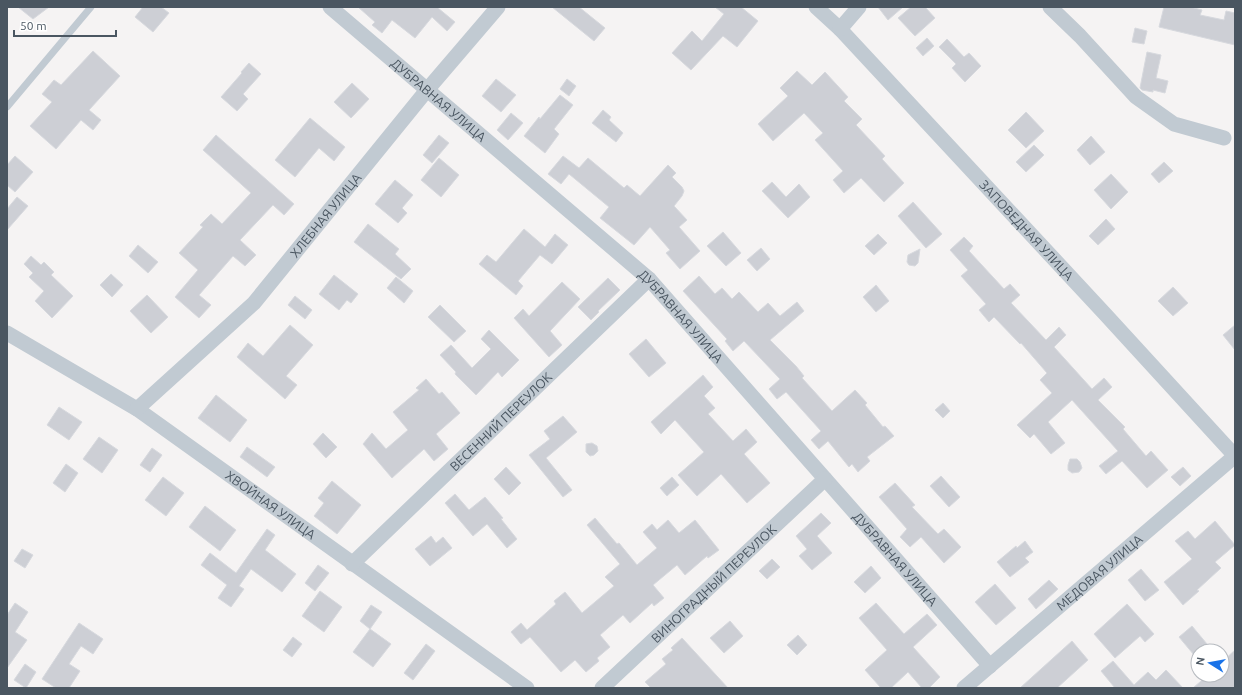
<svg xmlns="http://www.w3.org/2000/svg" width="1242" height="695" font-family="Ubuntu,sans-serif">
	<rect width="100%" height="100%" fill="#f5f3f3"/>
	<!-- building -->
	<g fill="#cdcfd5" stroke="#d7d9de">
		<polygon points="18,7 49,7 33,19"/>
		<polygon points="143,7 161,7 169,13 153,32 135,17"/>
		<polygon points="358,7 439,7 438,8 455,22 447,31 432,17 415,38 392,20 382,33 372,25 375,22"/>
		<polygon points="552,7 579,7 605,28 594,41"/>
		<polygon points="715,7 741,7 758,21 737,47 723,36 691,70 672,53 692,31 702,41 724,14"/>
		<polygon points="878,7 903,7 888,20"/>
		<polygon points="911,7 925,7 935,18 915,36 898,18"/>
		<polygon points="1164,7 1190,7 1202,10 1200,15 1224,20 1226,11 1235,13 1235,45 1159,27"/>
		<polygon points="1135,28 1147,31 1144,44 1132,42"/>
		<polygon points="927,38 934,46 923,56 916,48"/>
		<polygon points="947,39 964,57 969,53 981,66 965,82 952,68 956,64 939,47"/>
		<polygon points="93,51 120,76 89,110 101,120 93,130 81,120 56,149 30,126 52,102 42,94 54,80 61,85"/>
		<polygon points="1147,52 1161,55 1156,78 1168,81 1165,93 1153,90 1153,92 1142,90 1140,88"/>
		<polygon points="249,63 261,74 243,94 248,99 237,111 221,97 242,73 241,72"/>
		<polygon points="797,71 812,85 825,72 848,97 844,101 862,119 856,125 885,156 882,159 904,183 884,202 861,178 844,193 833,180 843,171 815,140 823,133 804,113 773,141 758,124 788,96 780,88"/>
		<polygon points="496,79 516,95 501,112 482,96"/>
		<polygon points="567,79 576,86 569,96 560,89"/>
		<polygon points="352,83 369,99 351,118 334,102"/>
		<polygon points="560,95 573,105 554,129 559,134 545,153 524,136 539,117 540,119"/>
		<polygon points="603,110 611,117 609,120 623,133 616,142 592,123"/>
		<polygon points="1026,112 1044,131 1026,148 1008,130"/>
		<polygon points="511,113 523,123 508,140 497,130"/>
		<polygon points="310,118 345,147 334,161 319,148 295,177 275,160"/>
		<polygon points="216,135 294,204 284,215 273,205 240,240 256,255 245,266 233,256 199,295 211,305 199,318 175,297 198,270 179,253 203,227 200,225 211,214 222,224 251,193 203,150"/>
		<polygon points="439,135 449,143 432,163 423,155"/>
		<polygon points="1091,136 1105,152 1090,165 1077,150"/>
		<polygon points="1034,145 1044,155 1026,172 1016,162"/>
		<polygon points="15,156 33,172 15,192 7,185 7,165"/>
		<polygon points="563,156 579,168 588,158 624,188 627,185 640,196 668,165 676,173 672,177 682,187 684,191 682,196 674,206 687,220 679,227 700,251 680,269 666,253 670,250 650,227 634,245 600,218 609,207 569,174 561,184 548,174"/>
		<polygon points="439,158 459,175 441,197 421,180"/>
		<polygon points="1164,162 1173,171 1159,183 1151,174"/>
		<polygon points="1111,174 1128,192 1111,209 1094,190"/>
		<polygon points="395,180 413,195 402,208 407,213 398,223 375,204"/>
		<polygon points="772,182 786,197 799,184 810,197 788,218 762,191"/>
		<polygon points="17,197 28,206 7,230 7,209"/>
		<polygon points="913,202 942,234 926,248 898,216"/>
		<polygon points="1106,219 1115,229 1098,245 1089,236"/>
		<polygon points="368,224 399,249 395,254 411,269 401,279 354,242"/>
		<polygon points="524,229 545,247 555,234 568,245 552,264 540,255 518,281 523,286 516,295 479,264 487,255 496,262"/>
		<polygon points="723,232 741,253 726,266 707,246"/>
		<polygon points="878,234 887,243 874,255 865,246"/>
		<polygon points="964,237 973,246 969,251 1004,289 1010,284 1020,295 1011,303 1046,340 1059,327 1066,335 1054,347 1092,389 1104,378 1112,387 1098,400 1125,427 1123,429 1146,456 1151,451 1168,470 1147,488 1122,461 1106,474 1099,466 1118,451 1072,400 1048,422 1065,443 1051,454 1034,434 1030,438 1017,425 1052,393 1040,380 1047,373 1021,343 1020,344 994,317 989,322 979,310 986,304 961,276 968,270 950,250"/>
		<polygon points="138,245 158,262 148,273 129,256"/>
		<polygon points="761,248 770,259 757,271 747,260"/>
		<polygon points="920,249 918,263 915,266 909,265 907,262 908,255"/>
		<polygon points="31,256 41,265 44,262 54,272 51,275 73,296 52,318 35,301 44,291 29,277 33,273 24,264"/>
		<polygon points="111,274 123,285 112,297 100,285"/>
		<polygon points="334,275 358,294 351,303 347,300 339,310 319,294"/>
		<polygon points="699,276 715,294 722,288 732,299 739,292 758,312 768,303 780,316 797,302 804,311 770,340 796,366 804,376 802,378 832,411 855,390 867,403 865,405 883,427 885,426 894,436 867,457 870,461 858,472 852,464 849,467 828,441 819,449 811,440 821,431 786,392 777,399 769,389 780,379 744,341 733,351 725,341 727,339 683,291"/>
		<polygon points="396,277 413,291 404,303 387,288"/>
		<polygon points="608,278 620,290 598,311 599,312 591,320 578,307"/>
		<polygon points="562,282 580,299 550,331 562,345 549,357 514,318 523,309 529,316"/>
		<polygon points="876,285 889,301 876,312 863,297"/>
		<polygon points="1173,287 1188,303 1173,316 1158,301"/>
		<polygon points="147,295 168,317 151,333 130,311"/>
		<polygon points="295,296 312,310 305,319 288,305"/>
		<polygon points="440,305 466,331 454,342 428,317"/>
		<polygon points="290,325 313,345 286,376 297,385 285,399 237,357 248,343 263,356"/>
		<polygon points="1235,325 1235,350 1223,335"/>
		<polygon points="489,330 519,360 502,377 498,372 476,395 455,374 456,372 440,355 451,345 472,368 491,349 481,339"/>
		<polygon points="646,339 666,363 649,377 629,354"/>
		<polygon points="703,375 713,387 704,396 715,408 708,414 733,441 746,429 757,442 744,454 770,483 747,503 721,474 697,496 678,475 704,452 675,420 661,434 651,422"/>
		<polygon points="426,379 439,394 442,392 460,413 436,434 448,449 434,461 424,449 392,478 363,444 372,433 386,449 408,430 393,412 419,390 416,388"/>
		<polygon points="216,395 247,420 230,442 198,418"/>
		<polygon points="943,403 950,411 943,418 935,410"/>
		<polygon points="59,407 82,422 69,440 47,425"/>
		<polygon points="563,416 577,432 546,458 572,490 563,497 529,455 550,439 544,431"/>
		<polygon points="323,433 337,447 326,458 313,444"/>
		<polygon points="99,437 118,450 102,473 83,459"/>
		<polygon points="592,443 597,446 598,451 594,455 590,456 586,452 586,444"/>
		<polygon points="247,447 275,467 267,477 240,457"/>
		<polygon points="152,448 162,455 150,472 140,465"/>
		<polygon points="1070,459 1077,459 1080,462 1082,468 1079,472 1072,473 1068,470 1068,465"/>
		<polygon points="66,464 78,473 65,492 53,483"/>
		<polygon points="506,467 521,483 509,495 494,479"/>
		<polygon points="1183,467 1191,476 1180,486 1171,477"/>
		<polygon points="941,476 960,497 949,507 930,486"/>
		<polygon points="163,477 184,493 166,516 145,500"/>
		<polygon points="672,477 679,485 667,496 660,488"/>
		<polygon points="332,481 361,505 337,534 314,516 324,503 318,498"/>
		<polygon points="895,483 915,505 912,507 938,534 944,529 961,547 944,563 921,537 910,547 900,537 907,529 879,497"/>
		<polygon points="455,494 469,510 485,497 503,518 501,519 517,539 507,548 487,524 473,536 445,503"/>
		<polygon points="205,506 236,530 220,551 189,527"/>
		<polygon points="821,513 831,523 817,536 832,553 812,570 799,556 807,549 796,536"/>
		<polygon points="595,518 617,544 619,543 637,565 657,548 643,532 652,524 657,530 668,520 679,533 695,520 719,550 708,558 707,556 685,575 677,565 653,585 664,598 654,606 652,603 630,623 623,615 600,635 610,647 597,658 599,661 586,672 575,660 561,672 530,637 521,644 511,632 521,623 527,630 556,604 554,601 565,592 582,613 614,586 605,577 620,564 587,525"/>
		<polygon points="1215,521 1235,545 1215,562 1221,568 1197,590 1199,591 1183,605 1164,582 1192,559 1175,541 1188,531 1195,539"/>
		<polygon points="267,529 275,535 265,550 296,574 282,592 251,569 239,586 244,589 231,607 218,598 227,585 201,565 210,553 236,573"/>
		<polygon points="431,536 436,543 443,537 452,548 430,566 415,549"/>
		<polygon points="1025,541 1033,552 1025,558 1029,562 1010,577 997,562 1016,546 1017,548"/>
		<polygon points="22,549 33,555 25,568 14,561"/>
		<polygon points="772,559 780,567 767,579 759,571"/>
		<polygon points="318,565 329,573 315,591 305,583"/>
		<polygon points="871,566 881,578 865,593 854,582"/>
		<polygon points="1141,569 1159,590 1145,601 1128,580"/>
		<polygon points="1049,580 1058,589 1036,609 1028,599"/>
		<polygon points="995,584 1016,608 996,625 975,602"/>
		<polygon points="320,591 342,607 324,632 302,616"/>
		<polygon points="15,603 28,612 15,632 27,640 7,668 7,615"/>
		<polygon points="876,603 904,634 927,614 937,625 913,647 940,677 929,688 922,688 908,672 891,688 881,688 865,670 887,650 859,618"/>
		<polygon points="1127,604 1154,634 1145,642 1140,636 1115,658 1094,634"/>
		<polygon points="371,605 382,612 370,629 360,621"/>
		<polygon points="730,621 743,636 724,653 710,638"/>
		<polygon points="79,623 103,639 93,654 81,646 69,664 80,671 69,688 56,688 42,679"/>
		<polygon points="1192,626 1207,644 1194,655 1179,637"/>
		<polygon points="370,629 391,644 373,667 353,652"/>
		<polygon points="798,635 807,645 797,655 787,645"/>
		<polygon points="293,637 302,644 292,657 283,650"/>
		<polygon points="682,638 728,688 651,688 645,682 666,664 662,659 673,650 671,648"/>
		<polygon points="1072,641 1088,660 1057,688 1020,688"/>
		<polygon points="426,644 435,651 413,680 404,673"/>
		<polygon points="1235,650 1235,688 1193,688 1208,675 1222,675 1222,662"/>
		<polygon points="1113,661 1134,685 1148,672 1156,680 1166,670 1183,688 1115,688 1101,671"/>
		<polygon points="25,664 36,672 26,688 14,680"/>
	</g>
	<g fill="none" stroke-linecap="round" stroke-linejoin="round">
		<!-- lane -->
		<polyline stroke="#c1cad2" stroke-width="7" points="7,107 91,7"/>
		<!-- street -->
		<g stroke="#c1cad2" stroke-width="15">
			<path id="s1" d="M330 7 649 279 990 666"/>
			<path id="s2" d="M816 7 840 29 1105 314 1235 456"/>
			<polyline points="1050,7 1080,36 1136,97 1174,124 1224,138"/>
			<polyline points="840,29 859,7"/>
			<path id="s3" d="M7 333 137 409 527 688"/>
			<path id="s4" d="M137 409 254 303 427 90 498 7"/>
			<path id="s5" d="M352 564 649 279"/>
			<path id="s6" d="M602 688 825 479"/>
			<path id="s7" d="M964 688 1235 456"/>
		</g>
	</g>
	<g text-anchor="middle" stroke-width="3" stroke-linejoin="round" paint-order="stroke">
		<!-- street labels -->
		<g font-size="13" fill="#4a5661" stroke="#fff">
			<text dy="5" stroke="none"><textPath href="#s1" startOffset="143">ДУБРАВНАЯ УЛИЦА</textPath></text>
			<text dy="5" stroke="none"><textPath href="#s4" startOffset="271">ХЛЕБНАЯ УЛИЦА</textPath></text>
			<text dy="5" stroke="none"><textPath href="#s2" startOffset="307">ЗАПОВЕДНАЯ УЛИЦА</textPath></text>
			<text dy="5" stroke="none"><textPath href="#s1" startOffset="468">ДУБРАВНАЯ УЛИЦА</textPath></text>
			<text dy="5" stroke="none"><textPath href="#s5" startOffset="206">ВЕСЕННИЙ ПЕРЕУЛОК</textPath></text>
			<text dy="5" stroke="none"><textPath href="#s3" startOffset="315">ХВОЙНАЯ УЛИЦА</textPath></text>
			<text dy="5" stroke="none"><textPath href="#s1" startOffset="792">ДУБРАВНАЯ УЛИЦА</textPath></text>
			<text dy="5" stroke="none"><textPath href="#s7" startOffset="178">МЕДОВАЯ УЛИЦА</textPath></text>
			<text dy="5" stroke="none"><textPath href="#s6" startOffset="153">ВИНОГРАДНЫЙ ПЕРЕУЛОК</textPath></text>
		</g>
	</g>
	<!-- border -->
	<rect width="1242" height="695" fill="none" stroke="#4a5661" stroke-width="16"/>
	<!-- north arrow -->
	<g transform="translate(1210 663) rotate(281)"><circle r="19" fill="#ffffff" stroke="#b7bbc0"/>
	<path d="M0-3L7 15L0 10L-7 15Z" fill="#1a73e8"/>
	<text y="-6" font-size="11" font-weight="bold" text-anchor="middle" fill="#4a5661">N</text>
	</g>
	<!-- scale -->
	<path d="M14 30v6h102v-6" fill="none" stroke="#4a5661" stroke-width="2"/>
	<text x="20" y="30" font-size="12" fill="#4a5661" stroke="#ffffff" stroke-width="3" paint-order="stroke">50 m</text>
</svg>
